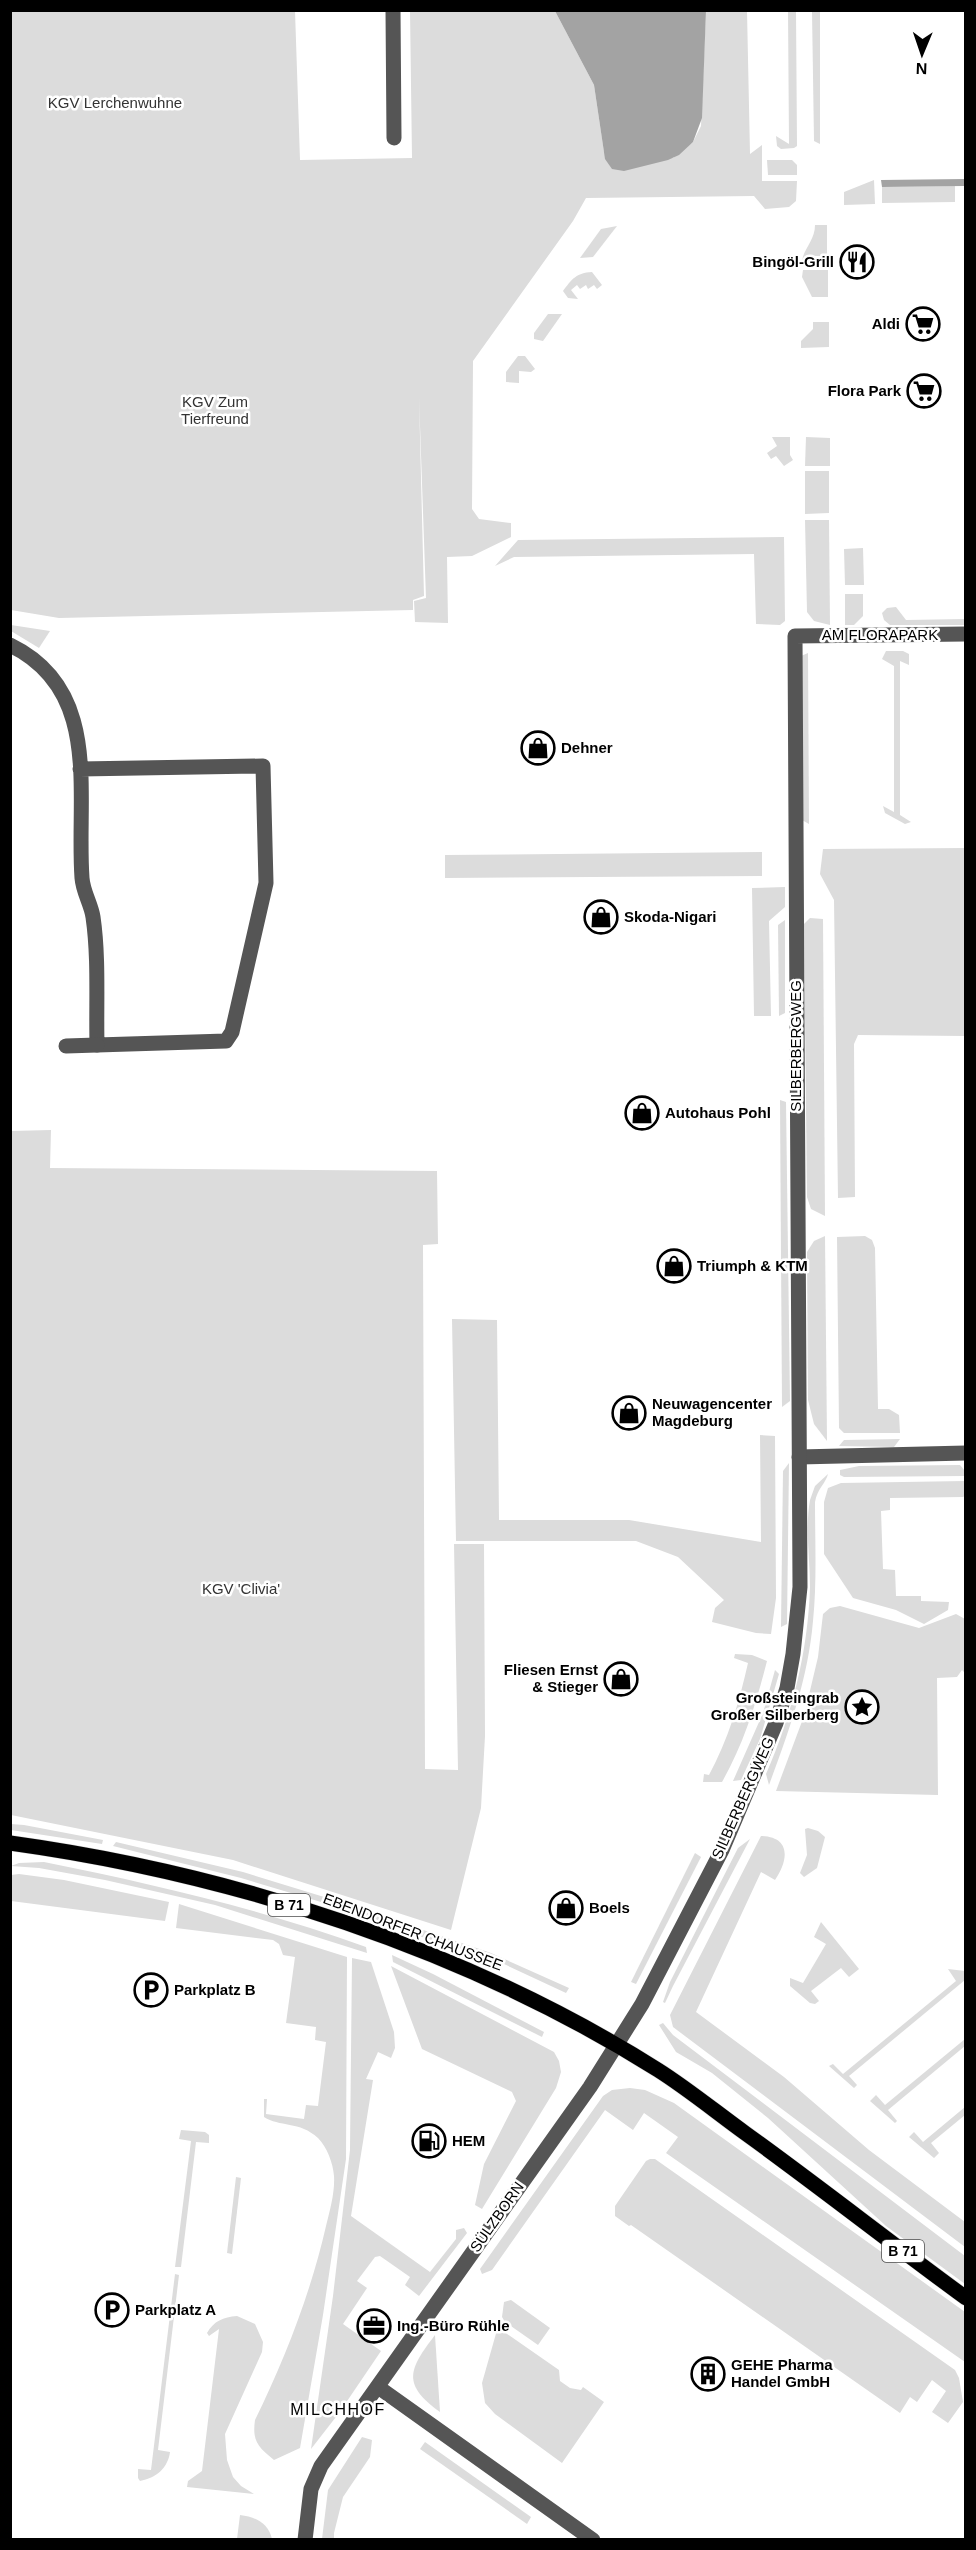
<svg xmlns="http://www.w3.org/2000/svg" width="976" height="2550" font-family="Arial,sans-serif">
	<rect width="100%" height="100%" fill="#fff"/>
	<!-- green -->
	<g fill="#dcdcdc">
		<polygon points="10,11 295,11 300,160 412,158 410,11 555,11 594,85 604,152 673,158 693,142 701,126 706,11 747,11 750,154 762,145 762,181 797,181 796,201 789,207 765,209 754,196 586,198 573,221 473,361 472,509 479,519 511,523 511,537 472,556 447,557 448,623 415,622 414,601 426,598 419,397 424,596 413,600 413,610 59,618 11,610"/>
		<polygon points="788,11 796,11 797,146 794,148 781,149 777,146 776,136 789,144"/>
		<polygon points="812,11 820,11 820,144 814,141"/>
		<polygon points="767,160 792,160 797,165 797,175 768,175"/>
		<polygon points="874,180 875,204 844,205 844,192"/>
		<polygon points="955,186 955,202 882,203 882,187"/>
		<path d="M815 225H827V263H824L823 256H811V263H802C802 250 815 241 815 225Z"/>
		<polygon points="617,226 593,257 580,258 601,229"/>
		<polygon points="803,270 828,270 828,297 812,297 802,277"/>
		<path d="M592 272 602 285 597 289 594 285 588 289 586 285 580 289 577 285 571 290 578 299 568 298 563 291C572 279 576 273 592 272Z"/>
		<polygon points="548,314 562,314 543,341 534,339 534,333"/>
		<polygon points="813,322 829,322 829,347 801,348 801,341 813,329"/>
		<polygon points="518,356 525,356 535,369 531,372 519,371 519,383 506,382 506,372"/>
		<polygon points="772,437 790,437 790,455 793,460 784,466 776,456 771,459 767,453 777,446"/>
		<polygon points="806,437 830,438 830,466 805,466"/>
		<polygon points="805,471 829,471 829,513 805,514"/>
		<polygon points="805,520 829,520 830,625 814,621 807,612"/>
		<polygon points="784,537 785,621 780,625 756,624 754,554 514,557 495,566 518,540"/>
		<polygon points="863,548 864,585 845,585 844,549"/>
		<polygon points="845,594 863,594 863,616 854,625 845,625"/>
		<polygon points="896,607 906,620 965,619 965,625 890,625 884,620 882,613 887,608"/>
		<polygon points="11,625 50,631 39,648 11,631"/>
		<polygon points="886,651 903,651 909,654 909,665 900,661 900,815 911,822 905,824 885,813 883,806 894,812 894,666 882,659"/>
		<polygon points="808,653 809,824 802,820 801,656"/>
		<polygon points="965,848 965,1036 858,1035 854,1044 855,1197 838,1198 834,900 820,874 823,849"/>
		<polygon points="762,852 762,876 445,878 445,855"/>
		<polygon points="785,887 785,907 769,921 771,1016 754,1016 752,888"/>
		<polygon points="810,918 823,919 825,1216 811,1209 807,1197 804,924"/>
		<polygon points="785,920 785,1013 779,1016 778,925"/>
		<polygon points="780,1100 786,1102 790,1401 782,1407"/>
		<polygon points="51,1130 50,1168 437,1171 438,1244 423,1245 425,1769 458,1770 454,1544 484,1544 485,1736 481,1808 451,1930 233,1860 11,1815 11,1131"/>
		<polygon points="825,1236 827,1441 814,1424 808,1400 807,1252 814,1241"/>
		<polygon points="865,1236 872,1240 875,1248 878,1409 889,1409 899,1415 900,1433 844,1433 839,1428 837,1237"/>
		<polygon points="452,1319 497,1320 499,1520 629,1520 761,1542 760,1435 775,1436 776,1598 771,1634 756,1633 712,1622 715,1608 724,1600 678,1557 636,1541 456,1541"/>
		<polygon points="900,1439 894,1447 839,1446 844,1440"/>
		<polygon points="789,1463 787,1624 781,1627 783,1471"/>
		<polygon points="960,1465 965,1471 965,1476 844,1477 840,1475 840,1470 859,1466"/>
		<path d="M828 1474C826 1483 817 1489 815 1502 815 1541 817 1582 813 1621 808 1679 789 1731 769 1785L766 1774C792 1715 808 1652 810 1587 810 1559 805 1528 810 1500L815 1486Z"/>
		<polygon points="965,1481 965,1496 963,1497 890,1498 890,1510 881,1511 883,1569 895,1570 896,1596 921,1596 921,1601 949,1602 948,1610 924,1624 896,1610 853,1598 824,1554 824,1502 828,1488 841,1483"/>
		<polygon points="840,1606 919,1628 956,1614 965,1619 965,1673 962,1670 957,1677 937,1678 938,1795 776,1791 804,1716 818,1657 823,1614 830,1608"/>
		<path d="M735 1654 752 1655 767 1661C756 1704 744 1743 722 1782H703L704 1774 709 1775C728 1740 739 1703 748 1663L734 1658Z"/>
		<polygon points="775,1670 779,1674 760,1739 741,1780 733,1781 763,1713"/>
		<polygon points="11,1824 24,1825 103,1840 102,1844 11,1830"/>
		<polygon points="808,1828 818,1831 825,1837 817,1868 804,1877 800,1873 807,1855 805,1829"/>
		<path d="M761 1836C792 1837 788 1861 775 1880L761 1872 696 2012 784 2077 869 2150 965 2222V2247L673 2027 670 2015Z"/>
		<polygon points="750,1839 673,1986 665,2003 663,2002 670,1982 738,1848"/>
		<polygon points="116,1842 243,1872 347,1904 491,1953 569,1988 566,1993 489,1957 425,1938 341,1908 241,1878 113,1846"/>
		<polygon points="695,1853 701,1857 636,1984 631,1982"/>
		<path d="M44 1862C153 1884 261 1909 366 1947L367 1953 215 1905 105 1880 39 1868 11 1866 19 1863Z"/>
		<polygon points="19,1874 64,1880 169,1902 165,1921 11,1901 11,1875"/>
		<path d="M179 1904 347 1957 346 2159 323 2315 300 2448 274 2460C258 2447 252 2441 255 2420 285 2359 311 2292 326 2226 330 2210 335 2192 334 2176 333 2163 327 2147 318 2138 300 2121 279 2127 264 2117V2099H267L266 2114 304 2119 306 2105 318 2106 326 2042 315 2040 316 2027 286 2023 295 1957 283 1955 279 1944 273 1940 176 1928Z"/>
		<polygon points="821,1922 859,1969 849,1977 841,1968 811,1991 819,2001 815,2004 810,2003 790,1986 790,1978 803,1983 826,1944 814,1937"/>
		<polygon points="392,1955 433,1974 544,2032 542,2037 393,1962"/>
		<polygon points="352,1958 371,1962 394,2032 395,2048 391,2058 378,2052 366,2079 373,2080 351,2216 430,2272 456,2239 456,2230 464,2228 467,2233 419,2296 405,2285 410,2277 380,2256 375,2257 357,2281 367,2288 343,2324 381,2351 339,2413 311,2449 333,2296 350,2150"/>
		<polygon points="391,1966 554,2052 559,2061 561,2072 556,2088 482,2209 475,2205 484,2164 516,2101 512,2092 422,2049"/>
		<polygon points="948,1969 965,1971 965,1980 849,2076 857,2085 854,2088 829,2066 833,2064 843,2074 956,1981"/>
		<polygon points="663,2023 673,2035 965,2256 965,2284 886,2226 768,2118 712,2073 676,2052 659,2025"/>
		<polygon points="965,2039 965,2046 888,2110 897,2121 895,2123 870,2101 876,2095 885,2105"/>
		<polygon points="630,2088 645,2090 674,2103 965,2312 965,2362 666,2153 678,2137 644,2113 633,2130 605,2110 492,2270 482,2274 480,2269 603,2096 612,2090"/>
		<polygon points="965,2107 965,2115 931,2143 939,2153 934,2158 909,2137 914,2132 923,2142"/>
		<polygon points="181,2130 205,2132 209,2135 209,2143 196,2142 181,2267 175,2267 191,2141 179,2139"/>
		<polygon points="650,2159 655,2159 955,2370 959,2378 963,2402 948,2423 932,2412 946,2391 932,2380 917,2402 910,2397 900,2413 631,2225 629,2226 615,2216 615,2206 646,2161"/>
		<polygon points="236,2177 241,2178 232,2254 227,2253"/>
		<path d="M175 2274 179 2275 158 2450 170 2452C168 2468 156 2478 140 2481L138 2478V2469L151 2470Z"/>
		<polygon points="511,2300 550,2328 538,2345 505,2322 502,2317 504,2302"/>
		<path d="M237 2316 255 2324 263 2342 262 2352 225 2434 227 2460 233 2477 241 2486 254 2494 187 2487 188 2481 202 2471 219 2329 209 2336 207 2333C214 2321 223 2317 237 2316Z"/>
		<polygon points="500,2329 559,2370 560,2381 570,2388 581,2390 583,2387 604,2402 562,2463 495,2414 485,2403 482,2383 497,2330"/>
		<path d="M435 2335 440 2412C401 2384 409 2369 435 2335Z"/>
		<polygon points="362,2437 372,2440 370,2457 343,2497 334,2533 334,2539 322,2539 328,2490"/>
		<polygon points="425,2442 531,2517 527,2524 420,2449"/>
		<path d="M240 2515C256 2517 268 2523 272 2539H237Z"/>
	</g>
	<!-- water -->
	<g fill="#a3a3a3">
		<polygon points="555,11 706,11 702,118 693,142 679,155 668,160 624,171 612,169 605,159 594,85"/>
		<polygon points="965,179 965,186 963,186 882,187 881,180"/>
	</g>
	<g fill="none" stroke-linecap="round" stroke-linejoin="round">
		<!-- major casing -->
		<g stroke="#dbdbdb" stroke-width="16">
			<path id="major" d="M10 1843C234 1874 466 1949 658 2070 688 2089 716 2112 745 2133 820 2187 892 2244 966 2298"/>
		</g>
		<!-- minor -->
		<g stroke="#555" stroke-width="15">
			<polyline points="393,10 394,138"/>
			<path d="M10 645C103 690 76 794 82 878 83 892 91 904 93 917 99 958 96 1004 97 1045L226 1041 232 1032 266 883 263 766 80 769"/>
			<polyline points="66,1046 97,1045"/>
			<polyline points="799,1457 966,1453"/>
			<polyline points="378,2387 593,2540"/>
			<polyline points="305,2540 311,2489 321,2466 590,2087 642,2004 722,1850 776,1723 787,1688 793,1654 800,1587 795,636 966,634"/>
		</g>
		<!-- major -->
		<use href="#major" stroke="#000" stroke-width="15"/>
	</g>
	<!-- icons -->
	<defs>
		<g id="restaurant-ring" transform="scale(1.725)"><circle r="9.5" fill="#fff" stroke="#000" stroke-width="1.5"/><path d="M-5-6h1v4h1v-4h1v4h1v-4h1v5L-1.5 .5V6h-2V.5L-5-1ZM5-6V6H3V1.5H1.5Q1.5-4 5-6Z" fill="#000"/></g>
		<g id="supermarket-ring" transform="scale(1.725)"><circle r="9.5" fill="#fff" stroke="#000" stroke-width="1.5"/><path d="M-6-5.5h2.5l.6 2H6L4.5 2H-2.5L-4.4-4H-6ZM-1.5 3.2a1.3 1.3 0 1 0 .1 0ZM3 3.2a1.3 1.3 0 1 0 .1 0Z" fill="#000"/></g>
		<g id="shop-ring" transform="scale(1.725)"><circle r="9.5" fill="#fff" stroke="#000" stroke-width="1.5"/><path d="M-5-2.5h2.3a2.7 3.5 0 0 1 5.4 0H5L5.5 6h-11ZM-1.5-2.5h3a1.5 2.3 0 0 0-3 0Z" fill="#000"/></g>
		<g id="sight-ring" transform="scale(1.725)"><circle r="9.5" fill="#fff" stroke="#000" stroke-width="1.5"/><path d="M0-6L1.8-2.2L6-1.7L2.9 1.2L3.7 5.4L0 3.3L-3.7 5.4L-2.9 1.2L-6-1.7L-1.8-2.2Z" fill="#000"/></g>
		<g id="parking-ring" transform="scale(1.725)"><circle r="9.5" fill="#fff" stroke="#000" stroke-width="1.5"/><path d="M-3.5-5.5H1a3.5 3.5 0 0 1 0 7H-1V5.5H-3.5ZM-1-3.4V-.6H.8a1.4 1.4 0 0 0 0-2.8Z" fill="#000"/></g>
		<g id="fuel-ring" transform="scale(1.725)"><circle r="9.5" fill="#fff" stroke="#000" stroke-width="1.5"/><path d="M-5.5-6h7V0h2V4h1.3V-2.5L3-4.5l.8-.8L6-3V5H2.5V1h-1V6h-7ZM-4.2-4.7v3.2H.2V-4.7Z" fill="#000"/></g>
		<g id="office-ring" transform="scale(1.725)"><circle r="9.5" fill="#fff" stroke="#000" stroke-width="1.5"/><path d="M-6-3h4V-5.5h4V-3h4V5H-6ZM-1-4.5V-3h2v-1.5ZM-6 0V1H6V0Z" fill="#000"/></g>
		<g id="building-ring" transform="scale(1.725)"><circle r="9.5" fill="#fff" stroke="#000" stroke-width="1.5"/><path d="M-4-6H4V6H1V3H-1V6H-4ZM-2.5-4.3h1.7v1.8h-1.7ZM.8-4.3h1.7v1.8H.8ZM-2.5-1h1.7V.8h-1.7ZM.8-1h1.7V.8H.8Z" fill="#000"/></g>
	</defs>
	<g fill-rule="evenodd">
		<use href="#restaurant-ring" x="857" y="262"/>
		<use href="#supermarket-ring" x="923" y="324"/>
		<use href="#supermarket-ring" x="924" y="391"/>
		<use href="#shop-ring" x="538" y="748"/>
		<use href="#shop-ring" x="601" y="917"/>
		<use href="#shop-ring" x="642" y="1113"/>
		<use href="#shop-ring" x="674" y="1266"/>
		<use href="#shop-ring" x="629" y="1413"/>
		<use href="#shop-ring" x="621" y="1679"/>
		<use href="#sight-ring" x="862" y="1707"/>
		<use href="#shop-ring" x="566" y="1908"/>
		<use href="#parking-ring" x="151" y="1990"/>
		<use href="#fuel-ring" x="429" y="2141"/>
		<use href="#parking-ring" x="112" y="2310"/>
		<use href="#office-ring" x="374" y="2326"/>
		<use href="#building-ring" x="708" y="2374"/>
	</g>
	<g text-anchor="middle" stroke-width="5" stroke-linejoin="round" paint-order="stroke">
		<!-- shield labels -->
		<g fill="#fff" stroke="#4c4c4c" stroke-width="1.5">
			<rect x="268" y="1894" width="42" height="22" rx="4.5"/>
			<rect x="882" y="2240" width="42" height="22" rx="4.5"/>
		</g>
		<g font-size="14" font-weight="bold" fill="#000">
			<text x="289" y="1910">B 71</text>
			<text x="903" y="2256">B 71</text>
		</g>
		<!-- park labels -->
		<g font-size="15" fill="#333" stroke="#fff">
			<text x="115" y="108">KGV Lerchenwuhne</text>
			<text x="215" y="407">KGV Zum<tspan x="215" dy="17">Tierfreund</tspan></text>
			<text x="241" y="1594">KGV 'Clivia'</text>
		</g>
		<!-- poi labels -->
		<g font-size="15" font-weight="bold" fill="#000" stroke="#fff" text-anchor="start">
			<text x="834" y="267" text-anchor="end">Bingöl-Grill</text>
			<text x="900" y="329" text-anchor="end">Aldi</text>
			<text x="901" y="396" text-anchor="end">Flora Park</text>
			<text x="561" y="753">Dehner</text>
			<text x="624" y="922">Skoda-Nigari</text>
			<text x="665" y="1118">Autohaus Pohl</text>
			<text x="697" y="1271">Triumph &amp; KTM</text>
			<text x="652" y="1409">Neuwagencenter<tspan x="652" dy="17">Magdeburg</tspan></text>
			<text x="598" y="1675" text-anchor="end">Fliesen Ernst<tspan x="598" dy="17">&amp; Stieger</tspan></text>
			<text x="839" y="1703" text-anchor="end">Großsteingrab<tspan x="839" dy="17">Großer Silberberg</tspan></text>
			<text x="589" y="1913">Boels</text>
			<text x="174" y="1995">Parkplatz B</text>
			<text x="452" y="2146">HEM</text>
			<text x="135" y="2315">Parkplatz A</text>
			<text x="397" y="2331">Ing.-Büro Rühle</text>
			<text x="731" y="2370">GEHE Pharma<tspan x="731" dy="17">Handel GmbH</tspan></text>
		</g>
		<!-- street labels -->
		<g font-size="15" fill="#000" stroke="#fff">
			<text x="880" y="640">AM FLORAPARK</text>
			<text transform="translate(796 1046) rotate(-90)" y="5">SILBERBERGWEG</text>
			<text transform="translate(743 1798) rotate(-66)" y="5">SILBERBERGWEG</text>
			<text transform="translate(413 1932) rotate(21)" y="5">EBENDORFER CHAUSSEE</text>
			<text transform="translate(497 2217) rotate(-55)" y="5">SÜLZBORN</text>
		</g>
		<!-- neighbourhood labels -->
		<g font-size="16" letter-spacing="1.5" fill="#000" stroke="#fff">
			<text x="338" y="2415">MILCHHOF</text>
		</g>
	</g>
	<!-- border -->
	<rect width="976" height="2550" fill="none" stroke="#000000" stroke-width="24"/>
	<!-- north arrow -->
	<g transform="translate(922 54) rotate(182)" stroke="#ffffff" stroke-width="4.5" paint-order="stroke">
	<path d="M0-4.5L10 22L0 15L-10 22Z" fill="#000000"/>
	<text y="-9" font-size="16" font-weight="bold" text-anchor="middle" fill="#000000">N</text>
	</g>
</svg>
